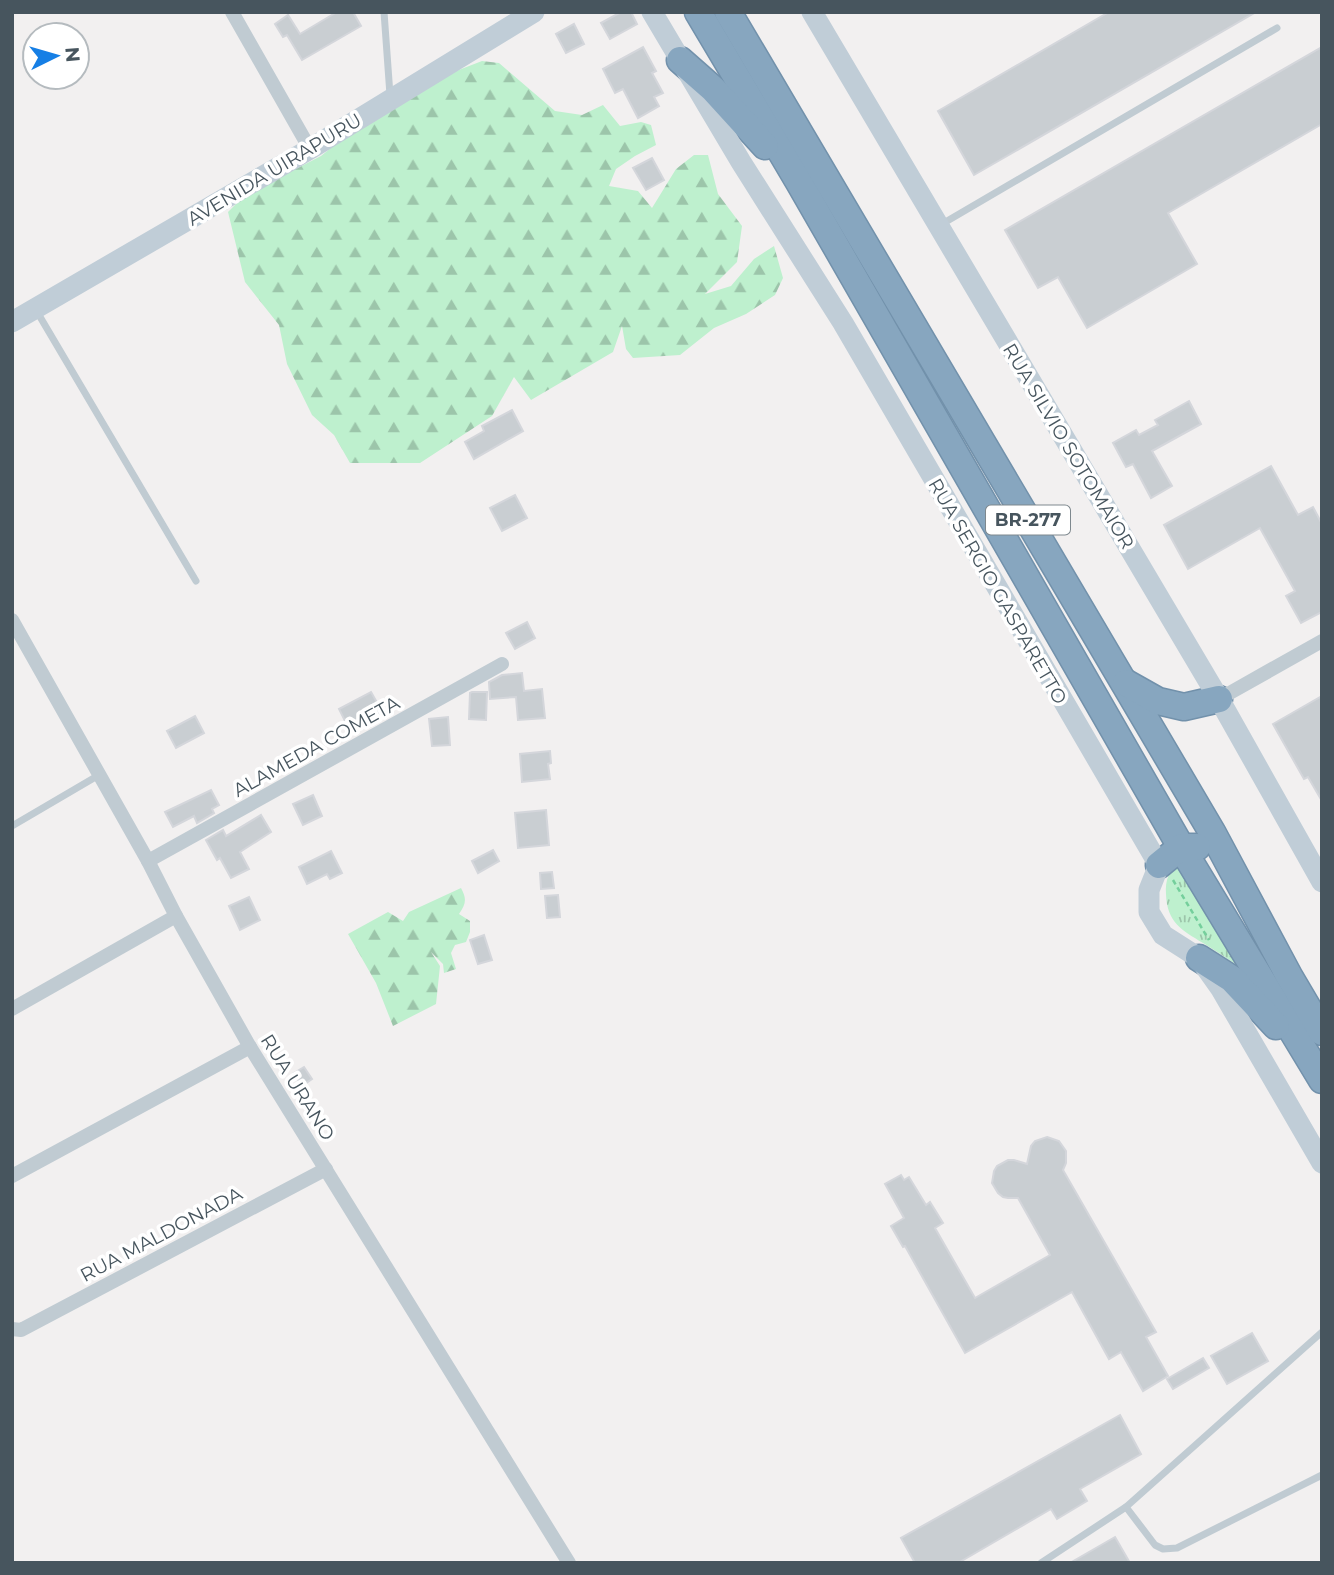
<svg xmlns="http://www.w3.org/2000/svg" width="1334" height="1575" font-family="Montserrat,sans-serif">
	<defs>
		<pattern id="grass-tufts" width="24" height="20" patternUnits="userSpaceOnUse" patternTransform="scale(1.75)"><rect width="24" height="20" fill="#bef0ce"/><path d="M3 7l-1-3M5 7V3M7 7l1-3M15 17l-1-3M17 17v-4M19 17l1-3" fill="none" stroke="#9cc5aa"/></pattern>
		<pattern id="forest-firs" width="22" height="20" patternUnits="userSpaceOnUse" patternTransform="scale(1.75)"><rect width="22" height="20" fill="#bef0ce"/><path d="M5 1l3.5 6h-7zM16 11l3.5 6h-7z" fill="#9cc5aa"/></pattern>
	</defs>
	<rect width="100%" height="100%" fill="#f2f0f0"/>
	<!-- grass -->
	<path fill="url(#grass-tufts)" d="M1180 861 1240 967C1228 959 1216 951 1203 943 1182 930 1167 923 1166 894 1165 880 1169 870 1180 861Z"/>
	<!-- forest -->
	<g fill="url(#forest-firs)">
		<polygon points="482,61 499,63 555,111 582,115 603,105 620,126 641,122 651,125 656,145 635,156 616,169 609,186 638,191 652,208 676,169 694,155 708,155 718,194 742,226 737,262 705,294 731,286 754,259 774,246 783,278 775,295 746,314 714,328 680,355 633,358 626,349 622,326 613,352 531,400 514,377 492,416 420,463 350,463 334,435 312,415 287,364 279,325 245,282 228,212 245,195 321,156 373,114 451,73"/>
		<path d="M461 888C467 899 466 904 459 914L470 921V932L466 942 455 945 451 953 456 969 444 973 443 964 431 952 440 966 436 1004 393 1026 376 983 348 934 388 912 403 921 409 912Z"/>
	</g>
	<!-- building -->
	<g fill="#c9ced2" stroke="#d4d6db" stroke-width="2">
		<polygon points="337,12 353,12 361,26 302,60 287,35 283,37 275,24 288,15 300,34"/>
		<polygon points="621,12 631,12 637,24 610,39 601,23"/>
		<polygon points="1109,12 1256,12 974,175 938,111"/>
		<polygon points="574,24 584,44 566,53 556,34"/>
		<polygon points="643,47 656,71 652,73 663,93 654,97 659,106 638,118 623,89 615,93 603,69"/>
		<polygon points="1322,47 1322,124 1168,213 1197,264 1087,328 1058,277 1038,288 1005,230"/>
		<polygon points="652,158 664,180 646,190 633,168"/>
		<polygon points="1189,401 1201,424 1152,451 1172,486 1151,498 1133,464 1126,467 1113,443 1136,430 1139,435 1158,425 1155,420"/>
		<polygon points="512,410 523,431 474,459 465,442 484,431 482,426"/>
		<polygon points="1271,466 1298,515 1313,507 1322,524 1322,612 1301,623 1286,596 1295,591 1260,528 1188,569 1164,525"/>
		<polygon points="515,495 527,518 502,531 490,508"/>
		<polygon points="527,622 535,638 515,649 506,633"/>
		<polygon points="522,673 524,691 542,689 545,718 518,720 516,697 490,699 489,682 502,675"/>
		<polygon points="371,692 383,713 350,731 339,709"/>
		<polygon points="472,692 487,692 486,720 469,719 470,693"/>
		<polygon points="1322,696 1322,801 1308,777 1304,779 1273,724"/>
		<polygon points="195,716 204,733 176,748 167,731"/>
		<polygon points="448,717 450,745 432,746 429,719"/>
		<polygon points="550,751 551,763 548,764 550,779 522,782 520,754"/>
		<polygon points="211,790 219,805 212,809 214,813 197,823 194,816 173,827 165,812"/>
		<polygon points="313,795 322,816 303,825 293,804"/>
		<polygon points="546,810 549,845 518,848 515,813"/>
		<polygon points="261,815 271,832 240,852 249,869 231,878 220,858 217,860 206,840 223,830 226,836"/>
		<polygon points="493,850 499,861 478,873 472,861"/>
		<polygon points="331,851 342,873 330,879 327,874 307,884 299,867"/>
		<polygon points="552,872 554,888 541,889 540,873"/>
		<polygon points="558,895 560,917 547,918 545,896"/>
		<polygon points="249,897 260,920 240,930 229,906"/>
		<polygon points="484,935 492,960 478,964 470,940"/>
		<polygon points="304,1067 312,1079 302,1086 294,1073"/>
		<polygon points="1047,1137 1059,1141 1066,1151 1066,1163 1063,1170 1156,1332 1146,1337 1168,1376 1143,1391 1121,1352 1109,1359 1072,1292 965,1353 905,1246 903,1247 891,1226 904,1218 885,1184 901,1175 904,1180 909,1177 926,1205 930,1202 943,1223 935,1228 975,1298 1050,1255 1018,1198 1008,1198 1003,1197 998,1193 992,1183 994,1171 997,1166 1008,1160 1014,1160 1027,1164 1031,1146 1035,1141"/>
		<polygon points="1252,1333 1268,1361 1227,1384 1211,1356"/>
		<polygon points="1203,1358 1209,1368 1173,1389 1167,1379"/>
		<polygon points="1120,1415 1141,1454 1080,1489 1087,1501 1057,1519 1051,1509 958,1563 915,1563 901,1538"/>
		<polygon points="1115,1537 1130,1563 1070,1563"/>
	</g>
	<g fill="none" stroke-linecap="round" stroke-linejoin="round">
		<!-- highway casing -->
		<g stroke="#7291ab" stroke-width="29">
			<g id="highway">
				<polyline points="698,12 799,182 1181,847 1322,1080"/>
				<polyline points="728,12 1212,832 1289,976 1322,1032"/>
				<polyline points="680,60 713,89 765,146"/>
				<polyline points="1126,683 1158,701 1184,707 1219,699"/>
				<polyline points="1159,865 1181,847 1197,847"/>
				<polyline points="1199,958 1232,979 1276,1026"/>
			</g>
		</g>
		<!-- path -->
		<polyline stroke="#75cf9c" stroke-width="2.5" stroke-dasharray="5 3.5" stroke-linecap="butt" points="1173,880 1209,940"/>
		<!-- lane -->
		<g stroke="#c0cbd2" stroke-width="7">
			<polyline points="384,12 390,95"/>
			<polyline points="942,224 1277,28"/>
			<polyline points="36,310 196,581"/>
			<polyline points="12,826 99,775"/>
			<polyline points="1126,1507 1155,1545 1163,1549 1177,1548 1322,1475"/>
			<polyline points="1041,1563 1126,1507 1322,1332"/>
		</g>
		<!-- street -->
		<g stroke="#c0cbd2" stroke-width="14">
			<polyline points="232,12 310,149"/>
			<polyline points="12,620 148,861 176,916 250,1047 569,1563"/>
			<polyline points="1219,699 1322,641"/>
			<polyline points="148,861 502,664"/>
			<polyline points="12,1009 176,916"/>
			<polyline points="12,1176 250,1047"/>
			<polyline points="12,1329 21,1330 326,1169"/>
		</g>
		<!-- secondary -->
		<g stroke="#c0cdd7" stroke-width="21">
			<polyline points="652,12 741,162 843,323 1159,865 1149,890 1149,912 1163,935 1199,958 1221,989 1322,1163"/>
			<polyline points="812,12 1219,699 1322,882"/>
			<polyline points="12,322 310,149 534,12"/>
		</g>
		<!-- highway -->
		<use href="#highway" stroke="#87a6bf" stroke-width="26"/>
	</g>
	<g text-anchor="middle" stroke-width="7" stroke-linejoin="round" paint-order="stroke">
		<!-- shield labels -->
		<rect fill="#fff" stroke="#7e888e" stroke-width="2" x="986" y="505.5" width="84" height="29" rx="5"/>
		<g font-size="18" font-weight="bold" fill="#47555e">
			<text x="1028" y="526">BR-277</text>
		</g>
		<!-- street labels -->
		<g font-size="19" fill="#47555e" stroke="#fff">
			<text transform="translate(274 169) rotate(-31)" y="7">AVENIDA UIRAPURU</text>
			<text transform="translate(1069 446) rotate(59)" y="7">RUA SILVIO SOTOMAIOR</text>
			<text transform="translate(998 591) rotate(60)" y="7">RUA SERGIO GASPARETTO</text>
			<text transform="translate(316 746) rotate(-29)" y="7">ALAMEDA COMETA</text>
			<text transform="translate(298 1087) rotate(58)" y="7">RUA URANO</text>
			<text transform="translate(161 1234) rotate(-28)" y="7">RUA MALDONADA</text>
		</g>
	</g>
	<!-- border -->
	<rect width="1334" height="1575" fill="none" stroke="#47555e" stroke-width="28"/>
	<!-- north arrow -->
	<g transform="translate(56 56) rotate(85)"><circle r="33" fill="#ffffff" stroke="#b5bbbf" stroke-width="2"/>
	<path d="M0-5L12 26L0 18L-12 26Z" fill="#167fe5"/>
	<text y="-10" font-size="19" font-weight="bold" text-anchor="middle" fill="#47555e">N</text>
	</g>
</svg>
